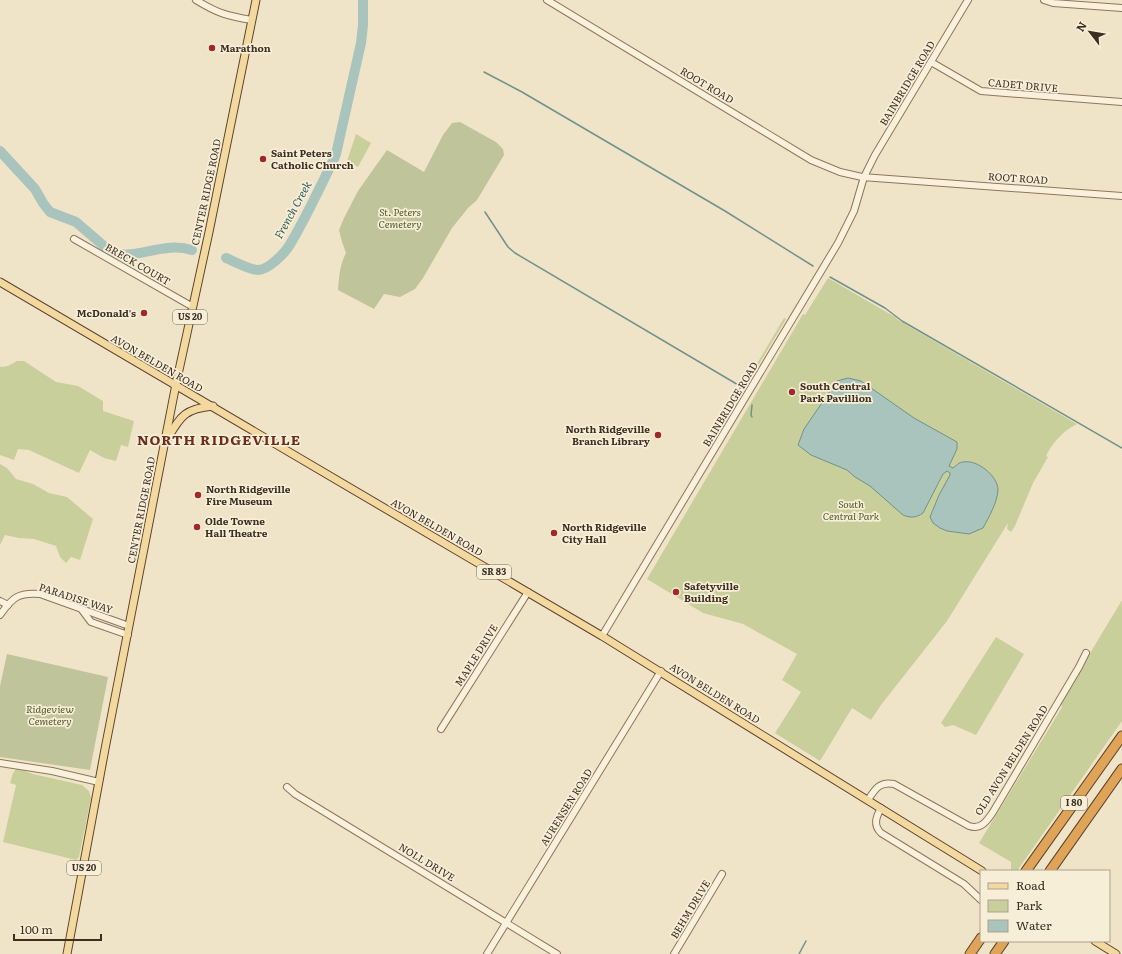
<svg xmlns="http://www.w3.org/2000/svg" width="1122" height="954" font-family="Literata,serif">
	<rect width="100%" height="100%" fill="#f0e4c8"/>
	<!-- green -->
	<g fill="#c9cf9b">
		<polygon points="356,134 371,143 358,167 347,161"/>
		<path d="M828 278 895 317 898 320 1077 424C1063 431 1053 442 1046 456L1048 457 1033 483 1015 526 1011 532 1007 529 1008 523 947 621 881 705 871 720 852 708 820 761 775 733 801 692 782 680 797 654 743 624 703 613 647 579 803 314 805 315Z"/>
		<polygon points="784,318 786,319 743,391 742,389"/>
		<polygon points="17,361 24,361 56,382 78,386 103,401 103,411 134,421 128,447 121,445 116,461 104,458 90,450 79,473 29,450 18,449 14,460 0,455 0,366 1,367 8,366"/>
		<polygon points="0,464 7,468 16,479 33,484 49,493 67,497 93,519 80,560 71,557 66,563 60,557 56,546 34,539 19,538 5,535 0,545"/>
		<polygon points="1122,600 1122,721 1017,871 1011,871 1011,862 979,843 1061,709 1062,706 1060,703"/>
		<polygon points="996,637 1024,654 976,735 953,725 945,727 941,723"/>
		<polygon points="17,768 33,774 82,785 89,791 91,798 79,857 76,860 3,842 16,785 10,783 13,773"/>
	</g>
	<!-- cemetery -->
	<g fill="#bfc49a">
		<path d="M460 122 496 142 503 149 504 155 477 200 468 208 452 228 423 278 415 289 400 297 384 294 374 309 338 290C339 277 340 264 346 253L342 242 339 230 344 218 358 191 387 150 424 172 443 135 452 123Z"/>
		<polygon points="7,654 108,677 90,770 0,757 0,686"/>
	</g>
	<!-- water -->
	<path fill="#a9c4bc" stroke="#6f938a" d="M848 378 861 381 914 418 957 442V449L949 466 953 468C956 466 959 462 963 462 977 459 998 476 998 490 997 503 989 517 983 528L969 534 947 531 940 528 933 523 930 517 939 495 950 475V473L947 471 943 474 923 513C916 518 910 518 903 515L870 486 855 477 847 470 811 455 798 445 804 429 837 381Z"/>
	<g fill="none" stroke-linecap="round" stroke-linejoin="round">
		<!-- stream -->
		<g stroke="#6f938a" stroke-width="1.5">
			<polyline points="484,72 522,92 725,211 813,266"/>
			<polyline points="485,212 508,247 515,253 740,386 740,391"/>
			<polyline points="830,277 885,308 902,321 1122,448"/>
			<polyline points="752,405 751,415 752,417"/>
			<polyline points="799,954 806,941"/>
		</g>
		<!-- river -->
		<g stroke="#a9c4bc" stroke-width="10">
			<path d="M0 151 35 189 43 203 50 212 76 222 112 253C138 260 163 241 192 250"/>
			<path d="M226 258C234 261 249 270 258 270 268 270 284 254 289 246 305 220 319 189 333 161L336 154 361 43 363 25V0"/>
		</g>
		<!-- minor casing -->
		<g stroke="#8d765c" stroke-width="8">
			<g id="minor">
				<path d="M196 0C217 13 227 16 252 20"/>
				<polyline points="547,0 811,160 840,172 862,177 1122,196"/>
				<polyline points="1044,0 1053,3 1122,8"/>
				<polyline points="931,62 981,91 1122,102"/>
				<polyline points="74,239 193,307"/>
				<polyline points="0,601 8,605"/>
				<polyline points="82,610 91,622 128,635"/>
				<path d="M0 615C12 598 18 592 40 594L129 626"/>
				<polyline points="602,636 838,243 854,211 864,177 875,155 968,0"/>
				<polyline points="441,729 528,592"/>
				<polyline points="0,763 52,771 99,782"/>
				<polyline points="287,787 295,794 557,954"/>
				<path d="M868 800C875 789 880 781 894 784L969 826C981 830 987 821 993 812L1079 667 1086 653"/>
				<path d="M881 808C876 817 873 825 881 833L964 884 981 900"/>
				<polyline points="487,954 661,671"/>
				<polyline points="674,954 722,874"/>
			</g>
		</g>
		<!-- major casing -->
		<g stroke="#5b4430" stroke-width="9">
			<g id="major">
				<polyline points="0,282 602,636 982,871"/>
				<path d="M167 439C181 416 184 409 213 406"/>
				<polyline points="1095,941 1116,954"/>
				<polyline points="67,954 105,749 176,384 209,232 256,0"/>
			</g>
		</g>
		<!-- highway casing -->
		<g stroke="#5b4430" stroke-width="11">
			<g id="highway">
				<polyline points="1026,871 1122,736"/>
				<polyline points="1050,871 1122,769"/>
				<polyline points="970,954 981,938"/>
				<polyline points="995,954 1004,941"/>
			</g>
		</g>
		<!-- minor -->
		<use href="#minor" stroke="#faf1dc" stroke-width="6"/>
		<!-- major -->
		<use href="#major" stroke="#f3d9a0" stroke-width="7"/>
		<!-- highway -->
		<use href="#highway" stroke="#e0a458" stroke-width="9"/>
	</g>
	<!-- markers -->
	<g fill="#9e2a2b" stroke="#f7eed8" stroke-width="1.5">
		<circle cx="212" cy="48" r="4"/>
		<circle cx="263" cy="159" r="4"/>
		<circle cx="144" cy="313" r="4"/>
		<circle cx="792" cy="392" r="4"/>
		<circle cx="658" cy="435" r="4"/>
		<circle cx="198" cy="495" r="4"/>
		<circle cx="197" cy="527" r="4"/>
		<circle cx="554" cy="533" r="4"/>
		<circle cx="676" cy="592" r="4"/>
	</g>
	<g text-anchor="middle" stroke-width="3.5" stroke-linejoin="round" paint-order="stroke">
		<!-- shield labels -->
		<g fill="#f7eed8" stroke="#756857" stroke-width="1">
			<rect x="173" y="310" width="34" height="14" rx="3"/>
			<rect x="477" y="565" width="34" height="14" rx="3"/>
			<rect x="1061" y="796" width="26" height="14" rx="3"/>
			<rect x="67" y="861" width="34" height="14" rx="3"/>
		</g>
		<g font-size="9" font-weight="bold" fill="#3d2e20">
			<text x="190" y="320">US 20</text>
			<text x="494" y="575">SR 83</text>
			<text x="1074" y="806">I 80</text>
			<text x="84" y="871">US 20</text>
		</g>
		<!-- poi labels -->
		<g font-size="10" font-weight="bold" fill="#3d2e20" stroke="#f7eed8" text-anchor="start">
			<text x="220" y="52">Marathon</text>
			<text x="271" y="157">Saint Peters<tspan x="271" dy="12">Catholic Church</tspan></text>
			<text x="136" y="317" text-anchor="end">McDonald's</text>
			<text x="800" y="390">South Central<tspan x="800" dy="12">Park Pavillion</tspan></text>
			<text x="650" y="433" text-anchor="end">North Ridgeville<tspan x="650" dy="12">Branch Library</tspan></text>
			<text x="206" y="493">North Ridgeville<tspan x="206" dy="12">Fire Museum</tspan></text>
			<text x="205" y="525">Olde Towne<tspan x="205" dy="12">Hall Theatre</tspan></text>
			<text x="562" y="531">North Ridgeville<tspan x="562" dy="12">City Hall</tspan></text>
			<text x="684" y="590">Safetyville<tspan x="684" dy="12">Building</tspan></text>
		</g>
		<!-- street labels -->
		<g font-size="10" fill="#3d2e20" stroke="#f7eed8">
			<text transform="translate(907 83) rotate(-59)" y="4">BAINBRIDGE ROAD</text>
			<text transform="translate(707 85) rotate(31)" y="4">ROOT ROAD</text>
			<text transform="translate(1023 85) rotate(5)" y="4">CADET DRIVE</text>
			<text transform="translate(1018 178) rotate(4)" y="4">ROOT ROAD</text>
			<text transform="translate(206 192) rotate(-78)" y="4">CENTER RIDGE ROAD</text>
			<text transform="translate(138 264) rotate(30)" y="4">BRECK COURT</text>
			<text transform="translate(157 363) rotate(30)" y="4">AVON BELDEN ROAD</text>
			<text transform="translate(730 404) rotate(-59)" y="4">BAINBRIDGE ROAD</text>
			<text transform="translate(141 510) rotate(-79)" y="4">CENTER RIDGE ROAD</text>
			<text transform="translate(437 527) rotate(30)" y="4">AVON BELDEN ROAD</text>
			<text transform="translate(76 598) rotate(18)" y="4">PARADISE WAY</text>
			<text transform="translate(476 655) rotate(-58)" y="4">MAPLE DRIVE</text>
			<text transform="translate(715 693) rotate(32)" y="4">AVON BELDEN ROAD</text>
			<text transform="translate(1011 760) rotate(-58)" y="4">OLD AVON BELDEN ROAD</text>
			<text transform="translate(566 807) rotate(-58)" y="4">AURENSEN ROAD</text>
			<text transform="translate(427 862) rotate(31)" y="4">NOLL DRIVE</text>
			<text transform="translate(690 909) rotate(-59)" y="4">BEHM DRIVE</text>
		</g>
		<!-- park labels -->
		<g font-size="10" font-style="italic" fill="#4d5a26" stroke="#f7eed8">
			<text x="400" y="216">St. Peters<tspan x="400" dy="12">Cemetery</tspan></text>
			<text x="851" y="508">South<tspan x="851" dy="12">Central Park</tspan></text>
			<text x="50" y="713">Ridgeview<tspan x="50" dy="12">Cemetery</tspan></text>
		</g>
		<!-- water labels -->
		<g font-size="11" font-style="italic" fill="#2f5d5a" stroke="#f7eed8">
			<text transform="translate(293 210) rotate(-61)" y="4">French Creek</text>
		</g>
		<!-- district labels -->
		<g font-size="14" font-weight="bold" letter-spacing="1" fill="#6b2e1e" stroke="#f7eed8">
			<text x="219" y="445">NORTH RIDGEVILLE</text>
		</g>
	</g>
	<!-- legend -->
	<rect x="980" y="870" width="130" height="72" fill="#f7eed8" stroke="#ada18e"/>
	<rect x="988" y="883" width="20" height="6" fill="#f3d9a0" stroke="#ada18e"/>
	<text x="1016" y="890" font-size="12" fill="#3d2e20">Road</text>
	<rect x="988" y="900" width="20" height="12" fill="#c9cf9b" stroke="#ada18e"/>
	<text x="1016" y="910" font-size="12" fill="#3d2e20">Park</text>
	<rect x="988" y="920" width="20" height="12" fill="#a9c4bc" stroke="#ada18e"/>
	<text x="1016" y="930" font-size="12" fill="#3d2e20">Water</text>
	<!-- north arrow -->
	<g transform="translate(1090 32) rotate(301)" stroke="#f7eed8" stroke-width="3" paint-order="stroke">
	<path d="M0-3L7 15L0 10L-7 15Z" fill="#3d2e20"/>
	<text y="-6" font-size="11" font-weight="bold" text-anchor="middle" fill="#3d2e20">N</text>
	</g>
	<!-- scale -->
	<path d="M14 934v6h87v-6" fill="none" stroke="#3d2e20" stroke-width="2"/>
	<text x="20" y="934" font-size="12" fill="#3d2e20" stroke="#f7eed8" stroke-width="3" paint-order="stroke">100 m</text>
</svg>
